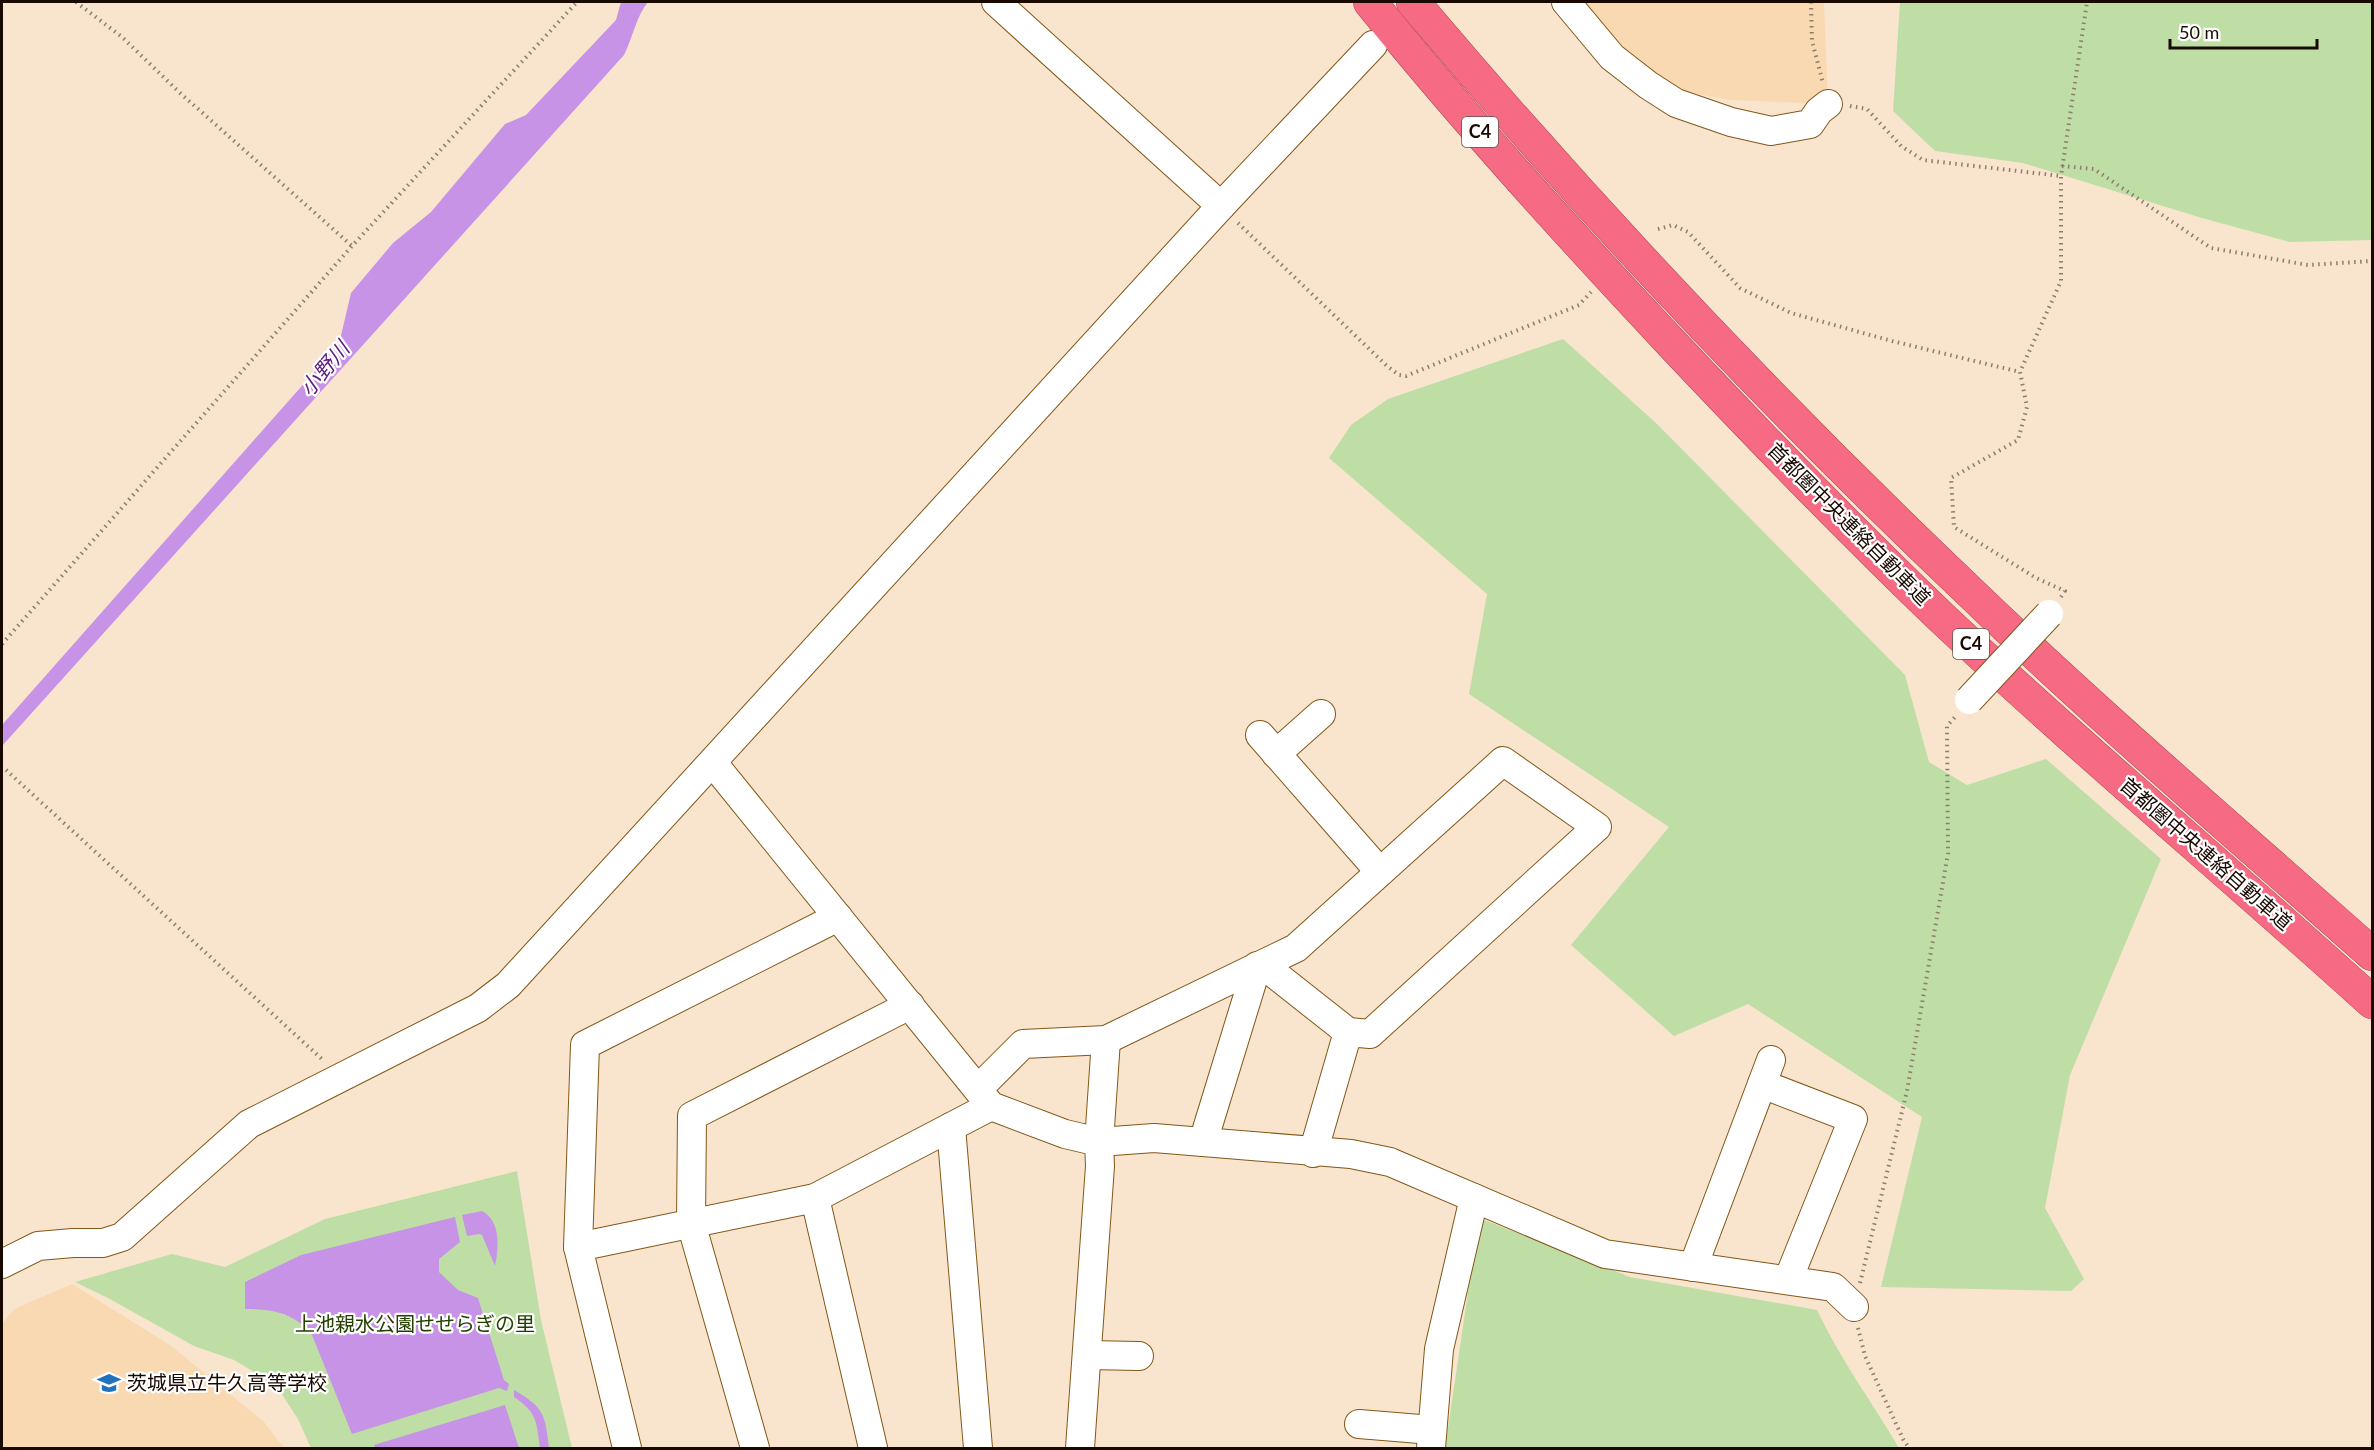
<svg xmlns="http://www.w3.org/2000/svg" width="2374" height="1450" font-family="Lato,'Noto Sans JP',sans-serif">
	<rect width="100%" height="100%" fill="#f9e5cd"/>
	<!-- built -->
	<g fill="#f9d9b1">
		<polygon points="1579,2 1824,2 1828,104 1730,100 1648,85"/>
		<polygon points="72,1284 170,1345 264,1422 284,1448 2,1448 2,1324 14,1309"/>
	</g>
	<!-- green -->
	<g fill="#bedea6">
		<polygon points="1900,2 2372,2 2372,240 2290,242 2202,218 2023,163 1935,151 1893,111"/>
		<polygon points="1563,339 1656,423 1905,675 1929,762 1967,785 2046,759 2161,859 2070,1075 2045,1208 2084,1279 2071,1291 1881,1287 1922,1117 1748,1004 1674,1036 1571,945 1669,827 1469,694 1487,594 1329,458 1351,425 1388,399"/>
		<polygon points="517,1171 541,1320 572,1448 311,1448 298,1419 276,1385 234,1360 194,1346 108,1298 75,1282 172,1254 225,1267 325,1219"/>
		<path d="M1479 1218 1630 1277 1817 1310C1840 1359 1872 1402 1899 1448H1445Z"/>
	</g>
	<!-- water -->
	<g fill="#c793e7">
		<path d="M621 2H648C636 17 633 37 624 55L2 746V725L339 344 351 293 393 243 431 212 505 124 526 115 616 20Z"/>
		<path d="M482 1211C501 1221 499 1248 495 1266L482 1235 479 1234 467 1236 462 1215Z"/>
		<path d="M455 1217 460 1242 439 1259V1272L458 1290 478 1298 504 1380 509 1384 507 1391 499 1388 352 1434 312 1335C294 1312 272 1309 245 1309V1282L301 1255Z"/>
		<path d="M514 1390C545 1408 545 1415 549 1448H540C536 1422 538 1413 514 1397Z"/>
		<polygon points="505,1405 519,1448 376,1448 374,1445"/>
	</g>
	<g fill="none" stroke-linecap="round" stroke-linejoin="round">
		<!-- minor casing -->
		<g stroke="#825717" stroke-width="30">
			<g id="minor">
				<polyline points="996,2 1221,206"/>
				<polyline points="1566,2 1612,57 1648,85 1676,103 1731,122 1771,131 1810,124 1819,111 1828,104"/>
				<polyline points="1260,735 1380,872"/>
				<polyline points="1276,754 1321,714"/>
				<polyline points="713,763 991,1106 1065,1134 1099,1142 1154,1138 1351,1154 1390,1162 1605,1254 1833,1287 1854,1307"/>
				<polyline points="1762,1084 1853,1119 1788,1280"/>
				<polyline points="978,1089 1023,1044 1106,1040 1296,948 1503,761 1597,827 1370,1034 1348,1032 1313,1153"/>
				<polyline points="951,1127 978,1448"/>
				<polyline points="1203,1142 1257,966 1272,972 1348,1032"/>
				<polyline points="815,1198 873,1448"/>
				<polyline points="578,1247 585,1045 838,917"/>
				<polyline points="2,1264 38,1246 73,1243 103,1243 122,1237 249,1124 478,1008 508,985 1221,206 1373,45"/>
				<polyline points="1693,1267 1771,1060"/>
				<polyline points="1087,1355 1139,1356"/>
				<polyline points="1359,1424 1432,1430"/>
				<polyline points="627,1448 578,1247 815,1198 991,1106"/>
				<polyline points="755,1448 691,1223 692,1116 910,1005"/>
				<polyline points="1080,1448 1100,1166 1099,1142 1106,1040"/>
				<polyline points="1431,1448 1439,1349 1474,1198"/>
			</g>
		</g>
		<!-- highway casing -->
		<g stroke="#a94955" stroke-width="34">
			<g id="highway">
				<path d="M1370 2C1467 122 1571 236 1677 349 1763 440 1851 531 1942 618 2082 750 2230 873 2372 1002"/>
				<path d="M1413 2C1588 209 1776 408 1973 595 2102 719 2238 835 2372 954"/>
			</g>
		</g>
		<!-- path -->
		<g stroke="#8f7d6c" stroke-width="4" stroke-dasharray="1.5 4.5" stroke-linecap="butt">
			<polyline points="76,2 122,37 179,92 352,246"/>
			<polyline points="1811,2 1812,41 1823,83"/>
			<polyline points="1850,106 1867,109 1901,146 1923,160 2061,176"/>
			<polyline points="2062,166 2094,169 2211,248 2308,265 2372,261"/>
			<polyline points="1238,223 1387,366 1399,375 1406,376 1579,305 1591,292"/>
			<polyline points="1658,229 1673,225 1688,232 1740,288 1791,313 1892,341 2020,372"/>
			<polyline points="2061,597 2065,591 2036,578 1954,527 1951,478 2018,440 2027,407 2020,372 2061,281 2061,176 2087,2"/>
			<polyline points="2,644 352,246 577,2"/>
			<polyline points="6,770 324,1061"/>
			<polyline points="1860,1283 1907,1091 1948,853 1947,726 1955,717"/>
			<polyline points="1858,1328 1865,1356 1903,1439 1909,1448"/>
		</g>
		<!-- minor -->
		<use href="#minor" stroke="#fff" stroke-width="28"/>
		<!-- highway -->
		<use href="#highway" stroke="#f66b83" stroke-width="33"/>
		<!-- minor-bridge casing -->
		<g stroke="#825717" stroke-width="30" stroke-linecap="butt">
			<polyline id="minor-bridge" points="1969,700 2049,614"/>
		</g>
		<!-- minor-bridge -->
		<use href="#minor-bridge" stroke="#fff" stroke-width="28"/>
	</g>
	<!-- icons -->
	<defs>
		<g id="school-bare" transform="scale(1.8)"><path d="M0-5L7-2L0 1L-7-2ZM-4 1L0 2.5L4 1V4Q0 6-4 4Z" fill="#2071bf" stroke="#fff" stroke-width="2.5" paint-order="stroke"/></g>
	</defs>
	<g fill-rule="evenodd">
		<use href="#school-bare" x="109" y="1383"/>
	</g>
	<g text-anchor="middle" stroke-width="4.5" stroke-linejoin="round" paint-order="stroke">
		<!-- shield labels -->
		<g fill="#fff" stroke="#5f534c" stroke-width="1.5">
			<rect x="1462" y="117" width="36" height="30" rx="4.5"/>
			<rect x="1953" y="629" width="36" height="30" rx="4.5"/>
		</g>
		<g font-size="18" font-weight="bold" fill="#1a0900">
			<text x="1480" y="138">C4</text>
			<text x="1971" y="650">C4</text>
		</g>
		<!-- street labels -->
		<g font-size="20" fill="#1a0900" stroke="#fff">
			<text transform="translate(1849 524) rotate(45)" y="7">首都圏中央連絡自動車道</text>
			<text transform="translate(2206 854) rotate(41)" y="7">首都圏中央連絡自動車道</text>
		</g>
		<!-- park labels -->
		<g font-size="20" fill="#223f00" stroke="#fff">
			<text x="415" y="1331">上池親水公園せせらぎの里</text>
		</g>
		<!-- poi labels -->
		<g font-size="20" fill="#1a0900" stroke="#fff" text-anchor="start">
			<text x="127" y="1390">茨城県立牛久高等学校</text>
		</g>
		<!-- water labels -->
		<g font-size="21" font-style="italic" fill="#601f80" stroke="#fff">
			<text transform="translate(325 369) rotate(-50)" y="7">小野川</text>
		</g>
	</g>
	<!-- border -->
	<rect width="2374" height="1450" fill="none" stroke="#1a0900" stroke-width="6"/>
	<!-- scale -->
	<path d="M2170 39v9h147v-9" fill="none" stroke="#1a0900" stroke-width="3"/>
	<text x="2179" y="39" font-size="18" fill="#1a0900" stroke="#ffffff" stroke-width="4.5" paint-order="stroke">50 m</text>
</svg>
